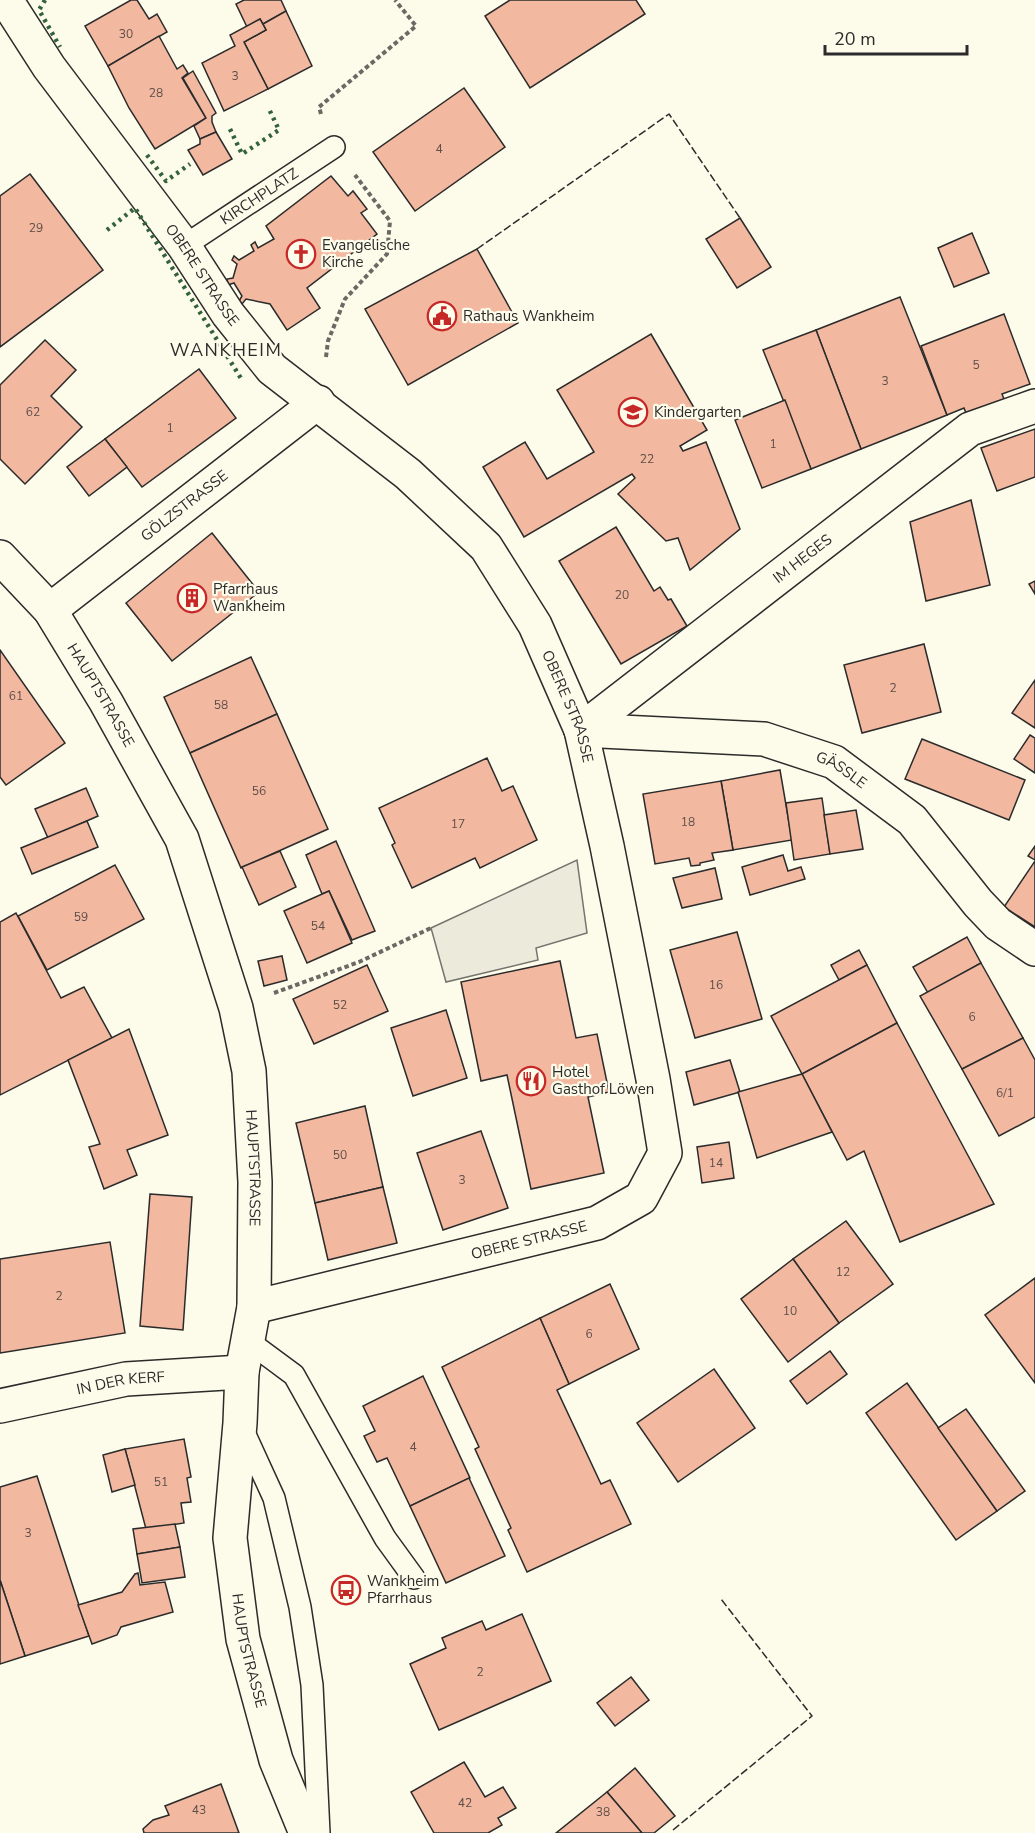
<svg xmlns="http://www.w3.org/2000/svg" width="1035" height="1833" font-family="'Nunito Sans',sans-serif">
	<rect width="100%" height="100%" fill="#fdfbea"/>
	<!-- parking -->
	<polygon fill="#eceadb" stroke="#74746e" stroke-width="1.5" points="577,860 587,933 536,948 538,960 446,982 431,928"/>
	<!-- building -->
	<g fill="#f2b8a0" stroke="#2b2b2b" stroke-width="1.5">
		<polygon points="131,0 137,0 149,19 157,14 167,32 108,66 85,26"/>
		<polygon points="244,0 281,0 286,11 263,24 260,19 247,27 236,4"/>
		<polygon points="510,0 636,0 645,14 530,88 485,16"/>
		<polygon points="286,11 312,66 268,89 244,42 266,30 263,24"/>
		<polygon points="260,19 266,30 244,42 268,89 224,111 202,63 235,46 230,35"/>
		<polygon points="159,36 177,69 183,65 188,73 182,78 206,118 155,149 129,108 108,66"/>
		<polygon points="193,71 216,113 212,116 212,122 216,132 200,139 194,126 206,118 183,78"/>
		<polygon points="464,88 505,147 415,211 373,152"/>
		<polygon points="216,132 232,159 203,175 188,150 200,144 200,139"/>
		<polygon points="30,174 103,270 0,347 0,196"/>
		<polygon points="331,176 348,196 353,191 367,209 361,213 377,234 307,288 320,308 287,330 270,304 246,299 242,304 239,301 242,296 234,283 228,285 227,279 233,278 237,264 232,260 234,256 239,260 254,251 251,245 255,242 258,248 274,239 266,226"/>
		<polygon points="740,218 771,267 737,288 706,239"/>
		<polygon points="972,233 989,273 954,287 938,248"/>
		<polygon points="477,249 518,323 408,385 365,309"/>
		<polygon points="900,297 947,415 861,449 816,330"/>
		<polygon points="1004,314 1030,384 1002,394 1004,399 966,413 964,408 947,415 921,346"/>
		<polygon points="816,330 861,449 811,469 763,350"/>
		<polygon points="651,334 707,430 680,446 683,451 706,442 740,529 690,570 678,538 666,541 618,494 635,478 632,474 524,537 483,467 525,442 547,479 594,452 557,390"/>
		<polygon points="45,340 76,370 51,396 82,427 25,484 0,459 0,385"/>
		<polygon points="199,369 236,418 142,487 105,439"/>
		<polygon points="785,400 811,469 762,488 735,420"/>
		<polygon points="1035,429 1035,477 997,491 981,448"/>
		<polygon points="105,439 127,467 89,496 67,467"/>
		<polygon points="971,500 990,585 926,601 910,522"/>
		<polygon points="616,527 654,591 660,587 668,600 671,599 687,626 621,664 559,561"/>
		<polygon points="212,533 259,592 172,661 126,603"/>
		<polygon points="1035,581 1035,594 1029,584"/>
		<polygon points="924,644 941,712 862,733 844,665"/>
		<polygon points="0,650 65,743 6,785 0,777"/>
		<polygon points="251,657 277,714 190,753 164,697"/>
		<polygon points="1035,680 1035,728 1012,713"/>
		<polygon points="277,714 328,829 241,868 190,753"/>
		<polygon points="1030,735 1035,738 1035,773 1014,759"/>
		<polygon points="922,739 1025,780 1009,820 905,779"/>
		<polygon points="487,758 502,791 513,786 537,840 480,868 475,858 412,888 392,845 395,843 379,808"/>
		<polygon points="780,770 792,840 733,850 721,781"/>
		<polygon points="721,781 733,850 712,853 714,860 700,863 700,865 691,866 689,858 655,864 643,794"/>
		<polygon points="86,788 98,816 48,838 35,809"/>
		<polygon points="822,798 830,854 794,860 786,803"/>
		<polygon points="856,810 863,849 830,854 824,815"/>
		<polygon points="87,821 98,847 32,874 21,848"/>
		<polygon points="336,841 375,931 352,940 329,891 322,894 306,855"/>
		<polygon points="1035,846 1035,860 1028,856"/>
		<polygon points="280,851 296,887 259,905 242,867"/>
		<polygon points="783,855 788,871 801,867 805,879 750,895 742,867"/>
		<polygon points="1035,861 1035,927 1004,907"/>
		<polygon points="115,865 144,919 47,970 18,916"/>
		<polygon points="715,868 722,899 682,908 673,878"/>
		<polygon points="329,891 352,943 307,963 284,911"/>
		<polygon points="16,913 61,998 84,987 112,1038 0,1095 0,922"/>
		<polygon points="737,932 762,1019 695,1038 670,950"/>
		<polygon points="967,937 981,963 928,993 913,967"/>
		<polygon points="859,950 867,965 839,980 831,965"/>
		<polygon points="282,956 287,980 264,986 258,961"/>
		<polygon points="560,961 576,1038 597,1034 609,1092 588,1097 604,1173 531,1189 507,1075 481,1081 461,982"/>
		<polygon points="981,963 1023,1038 962,1069 920,996"/>
		<polygon points="367,965 388,1011 314,1044 293,999"/>
		<polygon points="867,965 897,1023 802,1074 771,1016"/>
		<polygon points="446,1010 467,1078 413,1096 391,1028"/>
		<polygon points="897,1023 994,1204 900,1242 864,1151 847,1160 802,1074"/>
		<polygon points="129,1029 168,1135 127,1150 137,1175 104,1189 89,1147 100,1144 68,1060"/>
		<polygon points="1023,1038 1035,1060 1035,1117 999,1136 962,1069"/>
		<polygon points="730,1060 740,1092 694,1105 686,1072"/>
		<polygon points="802,1074 832,1132 757,1158 738,1092"/>
		<polygon points="365,1106 383,1187 315,1203 296,1123"/>
		<polygon points="481,1131 508,1208 443,1230 417,1153"/>
		<polygon points="729,1142 734,1178 702,1183 697,1147"/>
		<polygon points="383,1187 397,1243 328,1260 315,1203"/>
		<polygon points="150,1194 192,1197 183,1330 140,1326"/>
		<polygon points="846,1221 893,1284 839,1323 793,1259"/>
		<polygon points="110,1242 125,1333 0,1353 0,1259"/>
		<polygon points="793,1259 839,1323 788,1362 741,1299"/>
		<polygon points="1035,1278 1035,1383 985,1315"/>
		<polygon points="610,1284 639,1349 569,1384 540,1318"/>
		<polygon points="540,1318 569,1384 557,1390 601,1484 610,1480 631,1524 527,1572 508,1530 511,1528 475,1449 479,1447 442,1367"/>
		<polygon points="830,1351 847,1374 807,1404 790,1381"/>
		<polygon points="714,1369 755,1428 678,1482 637,1423"/>
		<polygon points="423,1376 470,1478 410,1506 387,1458 377,1462 364,1436 375,1431 363,1406"/>
		<polygon points="907,1383 997,1511 956,1540 866,1413"/>
		<polygon points="966,1409 1025,1491 997,1511 938,1428"/>
		<polygon points="184,1439 191,1477 187,1478 191,1502 181,1503 184,1523 146,1529 125,1449"/>
		<polygon points="125,1449 135,1485 112,1492 103,1455"/>
		<polygon points="37,1476 89,1636 25,1656 0,1580 0,1487"/>
		<polygon points="469,1478 505,1556 446,1583 410,1506"/>
		<polygon points="175,1524 180,1547 137,1554 133,1529"/>
		<polygon points="180,1547 185,1577 142,1583 137,1554"/>
		<polygon points="138,1573 140,1585 165,1582 173,1612 121,1627 117,1635 92,1644 78,1605 122,1592 135,1574"/>
		<polygon points="0,1580 25,1656 0,1664"/>
		<polygon points="522,1614 551,1681 439,1730 410,1664 446,1648 442,1638 482,1621 486,1630"/>
		<polygon points="631,1677 649,1700 615,1726 597,1703"/>
		<polygon points="464,1762 485,1797 503,1787 516,1808 498,1818 502,1825 488,1833 434,1833 411,1792"/>
		<polygon points="635,1768 675,1816 654,1833 642,1833 607,1792"/>
		<polygon points="221,1784 239,1833 144,1833 143,1829 153,1820 169,1815 165,1806"/>
		<polygon points="607,1792 642,1833 556,1833"/>
	</g>
	<g fill="none" stroke-linecap="round" stroke-linejoin="round">
		<!-- service casing -->
		<g stroke="#2b2b2b" stroke-width="24">
			<g id="service">
				<path id="s1" d="M184 246 334 147"/>
				<polyline points="248,1341 294,1375 385,1538 414,1578"/>
				<polyline points="242,1428 274,1498 300,1607 312,1685 319,1833"/>
			</g>
		</g>
		<!-- minor casing -->
		<g stroke="#2b2b2b" stroke-width="36">
			<g id="minor">
				<path id="s2" d="M6 0 49 67 184 246 228 314 272 369 408 474 486 547 535 625 581 730 607 846 653 1079 665 1153 641 1198 597 1223 254 1307"/>
				<path id="s3" d="M50 610 318 402"/>
				<path id="s4" d="M581 730 970 429 1035 406"/>
				<path id="s5" d="M581 730 764 739 834 762 912 820 978 903 998 924 1035 949"/>
				<path id="s6" d="M0 1406 126 1379 242 1372"/>
			</g>
		</g>
		<!-- tertiary casing -->
		<g stroke="#2b2b2b" stroke-width="36">
			<g id="tertiary">
				<path id="s7" d="M0 557 50 610 106 702 182 839 236 1008 249 1071 255 1182 254 1307 242 1372 240 1423 230 1538 243 1639 276 1760 306 1833"/>
			</g>
		</g>
		<!-- path -->
		<g stroke="#6a6964" stroke-width="4" stroke-dasharray="4.5 3" stroke-linecap="butt">
			<polyline points="321,114 319,107 416,26 395,0"/>
			<polyline points="326,357 328,341 345,299 387,254 390,221 355,175"/>
			<polyline points="274,993 359,962 431,928"/>
		</g>
		<!-- service -->
		<use href="#service" stroke="#fdfbea" stroke-width="21"/>
		<!-- minor -->
		<use href="#minor" stroke="#fdfbea" stroke-width="33"/>
		<!-- tertiary -->
		<use href="#tertiary" stroke="#fdfbea" stroke-width="33"/>
		<!-- hedge -->
		<g stroke="#34623c" stroke-width="4.5" stroke-dasharray="3 4.5" stroke-linecap="butt">
			<polyline points="45,0 39,10 60,47"/>
			<polyline points="230,129 242,154 279,130 269,109"/>
			<polyline points="147,155 166,181 190,164"/>
			<polyline points="107,230 135,208 242,380"/>
		</g>
		<!-- fence -->
		<g stroke="#2b2b2b" stroke-width="1.5" stroke-dasharray="8 3" stroke-linecap="butt">
			<polyline points="477,249 669,114 740,218"/>
			<polyline points="673,1830 812,1716 721,1599"/>
		</g>
	</g>
	<!-- icons -->
	<defs>
		<g id="church-ring" transform="scale(1.5)"><circle r="9.5" fill="#fdfbea" stroke="#c62828" stroke-width="1.5"/><path d="M-1.2-6h2.4v3.5h3.3v2.4h-3.3V6h-2.4V-.1h-3.3v-2.4h3.3Z" fill="#c62828"/></g>
		<g id="civic-ring" transform="scale(1.5)"><circle r="9.5" fill="#fdfbea" stroke="#c62828" stroke-width="1.5"/><path d="M-.6-6.5H3V-4.5H.6V-3L4-1V1h2V6H-6V1h2V-1L-.6-3ZM-1.2 2.5V6h2.4V2.5Z" fill="#c62828"/></g>
		<g id="school-ring" transform="scale(1.5)"><circle r="9.5" fill="#fdfbea" stroke="#c62828" stroke-width="1.5"/><path d="M0-5L7-2L0 1L-7-2ZM-4 1L0 2.5L4 1V4Q0 6-4 4Z" fill="#c62828"/></g>
		<g id="building-ring" transform="scale(1.5)"><circle r="9.5" fill="#fdfbea" stroke="#c62828" stroke-width="1.5"/><path d="M-4-6H4V6H1V3H-1V6H-4ZM-2.5-4.3h1.7v1.8h-1.7ZM.8-4.3h1.7v1.8H.8ZM-2.5-1h1.7V.8h-1.7ZM.8-1h1.7V.8H.8Z" fill="#c62828"/></g>
		<g id="restaurant-ring" transform="scale(1.5)"><circle r="9.5" fill="#fdfbea" stroke="#c62828" stroke-width="1.5"/><path d="M-5-6h1v4h1v-4h1v4h1v-4h1v5L-1.5 .5V6h-2V.5L-5-1ZM5-6V6H3V1.5H1.5Q1.5-4 5-6Z" fill="#c62828"/></g>
		<g id="bus-ring" transform="scale(1.5)"><circle r="9.5" fill="#fdfbea" stroke="#c62828" stroke-width="1.5"/><path d="M-5-6H5V4H4V6H2V4H-2V6H-4V4H-5ZM-3.5-4V0h7V-4ZM-3.5 1.2v1.5H-2V1.2ZM2 1.2v1.5H3.5V1.2Z" fill="#c62828"/></g>
	</defs>
	<g fill-rule="evenodd">
		<use href="#church-ring" x="301" y="254"/>
		<use href="#civic-ring" x="442" y="316"/>
		<use href="#school-ring" x="633" y="412"/>
		<use href="#building-ring" x="192" y="598"/>
		<use href="#restaurant-ring" x="531" y="1081"/>
		<use href="#bus-ring" x="346" y="1590"/>
	</g>
	<g text-anchor="middle" stroke-width="4.5" stroke-linejoin="round" paint-order="stroke">
		<!-- number labels -->
		<g font-size="12" fill="#5d4e48">
			<text x="126" y="38">30</text>
			<text x="235" y="80">3</text>
			<text x="156" y="97">28</text>
			<text x="439" y="153">4</text>
			<text x="36" y="232">29</text>
			<text x="976" y="369">5</text>
			<text x="885" y="385">3</text>
			<text x="33" y="416">62</text>
			<text x="170" y="432">1</text>
			<text x="773" y="448">1</text>
			<text x="647" y="463">22</text>
			<text x="622" y="599">20</text>
			<text x="893" y="692">2</text>
			<text x="16" y="700">61</text>
			<text x="221" y="709">58</text>
			<text x="259" y="795">56</text>
			<text x="688" y="826">18</text>
			<text x="458" y="828">17</text>
			<text x="81" y="921">59</text>
			<text x="318" y="930">54</text>
			<text x="716" y="989">16</text>
			<text x="340" y="1009">52</text>
			<text x="972" y="1021">6</text>
			<text x="1005" y="1097">6/1</text>
			<text x="340" y="1159">50</text>
			<text x="716" y="1167">14</text>
			<text x="462" y="1184">3</text>
			<text x="843" y="1276">12</text>
			<text x="59" y="1300">2</text>
			<text x="790" y="1315">10</text>
			<text x="589" y="1338">6</text>
			<text x="413" y="1451">4</text>
			<text x="161" y="1486">51</text>
			<text x="28" y="1537">3</text>
			<text x="480" y="1676">2</text>
			<text x="465" y="1807">42</text>
			<text x="199" y="1814">43</text>
			<text x="603" y="1816">38</text>
		</g>
		<!-- street labels -->
		<g font-size="15" fill="#2b2b2b" stroke="#fdfbea">
			<text dy="5" stroke="none"><textPath href="#s1" startOffset="90">KIRCHPLATZ</textPath></text>
			<text dy="5" stroke="none"><textPath href="#s2" startOffset="338">OBERE STRASSE</textPath></text>
			<text dy="5" stroke="none"><textPath href="#s3" startOffset="170">GÖLZSTRASSE</textPath></text>
			<text dy="5" stroke="none"><textPath href="#s4" startOffset="280">IM HEGES</textPath></text>
			<text dy="5" stroke="none"><textPath href="#s7" startOffset="172">HAUPTSTRASSE</textPath></text>
			<text dy="5" stroke="none"><textPath href="#s2" startOffset="914">OBERE STRASSE</textPath></text>
			<text dy="5" stroke="none"><textPath href="#s5" startOffset="267">GÄSSLE</textPath></text>
			<text dy="5" stroke="none"><textPath href="#s7" startOffset="676">HAUPTSTRASSE</textPath></text>
			<text transform="translate(529 1240) rotate(-14)" y="5">OBERE STRASSE</text>
			<text dy="5" stroke="none"><textPath href="#s6" startOffset="123">IN DER KERF</textPath></text>
			<text dy="5" stroke="none"><textPath href="#s7" startOffset="1162">HAUPTSTRASSE</textPath></text>
		</g>
		<!-- poi labels -->
		<g font-size="15" fill="#2b2b2b" stroke="#fdfbea" text-anchor="start">
			<text x="322" y="250">Evangelische<tspan x="322" dy="17">Kirche</tspan></text>
			<text x="463" y="321">Rathaus Wankheim</text>
			<text x="654" y="417">Kindergarten</text>
			<text x="213" y="594">Pfarrhaus<tspan x="213" dy="17">Wankheim</tspan></text>
			<text x="552" y="1077">Hotel<tspan x="552" dy="17">Gasthof Löwen</tspan></text>
			<text x="367" y="1586">Wankheim<tspan x="367" dy="17">Pfarrhaus</tspan></text>
		</g>
		<!-- quarter labels -->
		<g font-size="18" letter-spacing="1.5" fill="#2b2b2b" stroke="#fdfbea">
			<text x="226" y="356">WANKHEIM</text>
		</g>
	</g>
	<!-- scale -->
	<path d="M825 45v9h142v-9" fill="none" stroke="#2b2b2b" stroke-width="3"/>
	<text x="834" y="45" font-size="18" fill="#2b2b2b" stroke="#fdfbea" stroke-width="4.5" paint-order="stroke">20 m</text>
</svg>
